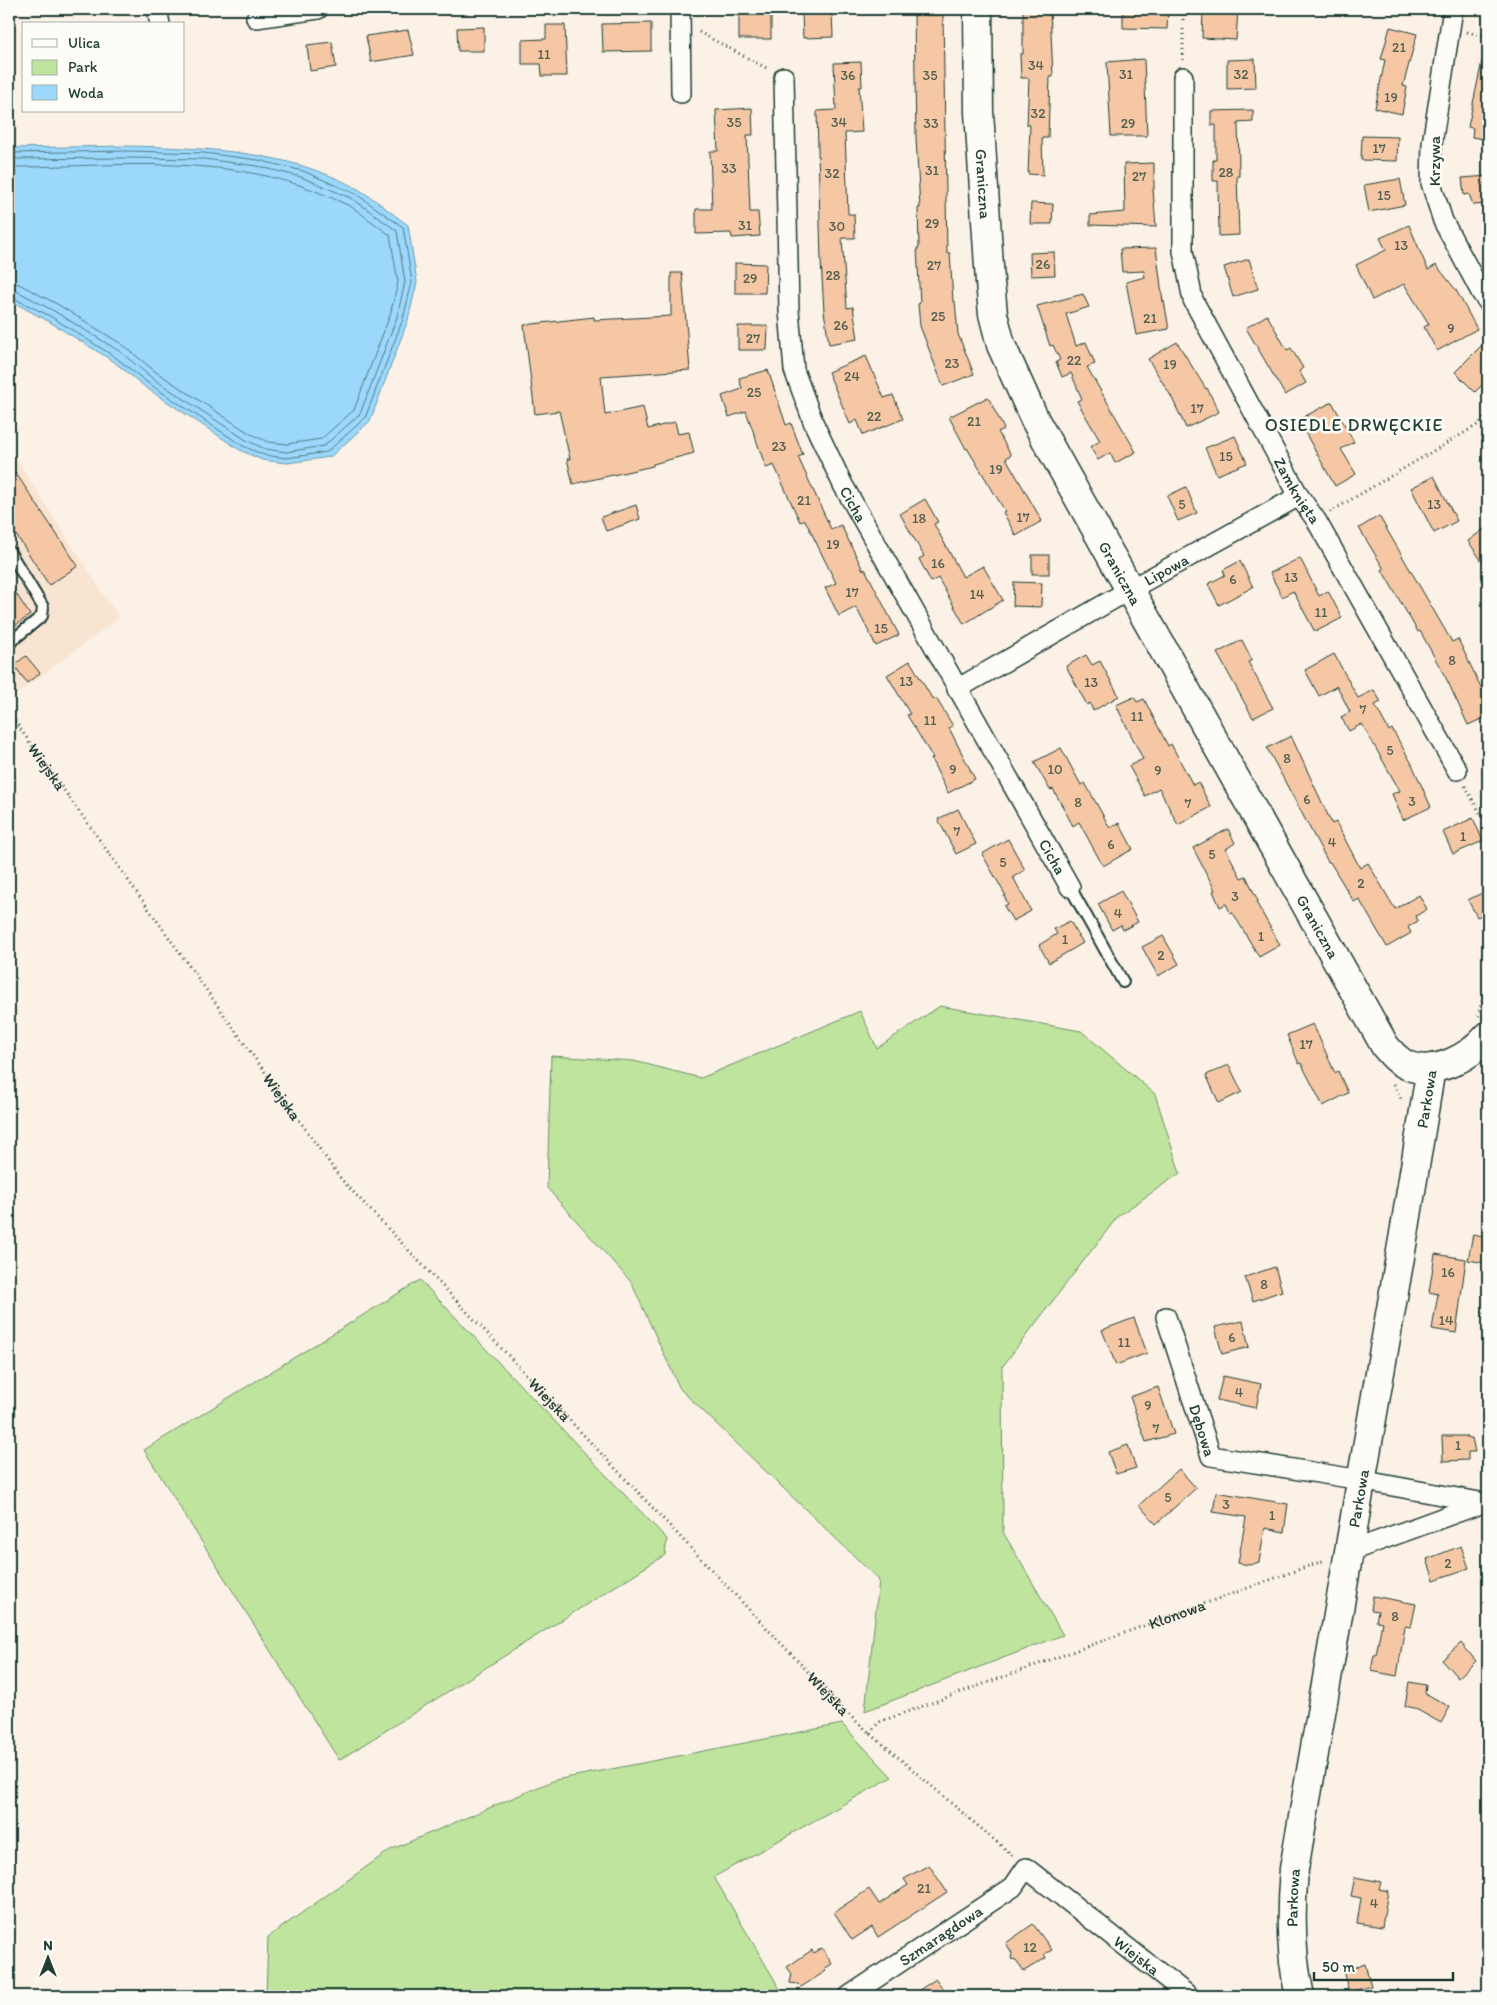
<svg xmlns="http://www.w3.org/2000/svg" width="1497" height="2005" font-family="Itim,sans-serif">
	<rect width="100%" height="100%" fill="#fbf1e6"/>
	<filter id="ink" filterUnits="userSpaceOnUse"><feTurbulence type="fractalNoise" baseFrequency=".02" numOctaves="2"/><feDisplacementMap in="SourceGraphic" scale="10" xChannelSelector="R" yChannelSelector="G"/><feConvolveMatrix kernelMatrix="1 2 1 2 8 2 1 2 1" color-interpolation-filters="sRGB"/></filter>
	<g filter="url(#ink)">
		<!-- built -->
		<polygon fill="#f9e4d2" points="9,448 119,618 9,700"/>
		<!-- green -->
		<g fill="#bee49e" stroke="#6e9069">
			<polygon points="940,1006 1081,1031 1155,1094 1180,1173 1118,1216 1002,1367 1003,1532 1063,1635 865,1711 879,1580 680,1389 631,1282 547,1188 551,1056 634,1061 701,1078 860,1011 877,1048"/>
			<polygon points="420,1280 667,1539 665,1555 339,1760 144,1450"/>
			<polygon points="842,1724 892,1777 714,1877 784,1996 266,1996 268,1937 390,1850 555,1780"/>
		</g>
		<!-- water -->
		<path fill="#9bd8fc" stroke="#699aac" d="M127 146C207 148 286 150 358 189 375 199 391 213 408 225L417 282 408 320 370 421 330 457 287 463 262 460 240 450 145 387 113 361 48 321 9 300V148Z"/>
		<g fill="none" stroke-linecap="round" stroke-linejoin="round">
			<!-- shore -->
			<g stroke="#517b84" stroke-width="1">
				<polyline points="9,153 127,151 204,153 258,160 303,171 356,194 403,227 412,282 403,319 365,418 327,452 286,458 264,455 243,446 148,383 115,357 50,316 9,296"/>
				<polyline points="9,159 127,158 204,159 257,166 301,177 353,199 397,231 405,282 397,317 360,414 324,446 286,452 265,449 246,440 152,378 119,351 54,311 15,290 9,289"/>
				<path d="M9 167C114 167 226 152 325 195 333 199 342 202 350 206 364 215 377 226 390 235L398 282 390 315 354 410 321 439 287 444 268 442 249 433 156 372 123 345 57 304 19 284 9 282"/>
			</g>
		</g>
		<!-- building -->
		<g fill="#f5c7a4" stroke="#1f3d34">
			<polygon points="1023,9 1050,9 1053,77 1050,77 1048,138 1042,138 1043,175 1028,174 1030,125 1027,125 1029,78 1021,78 1020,54 1023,54"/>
			<polygon points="1123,9 1168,9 1167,29 1123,28"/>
			<polygon points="1203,9 1238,9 1236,40 1202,38"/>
			<polygon points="832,10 833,37 803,38 802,12"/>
			<rect x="739" y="13" width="32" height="26"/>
			<polygon points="914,15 943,15 947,253 950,253 953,301 955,301 958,334 974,374 943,386 920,326 918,304 920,303 917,248 919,248 918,208 920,208 916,138"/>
			<polygon points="651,23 651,51 603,52 602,24"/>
			<polygon points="546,25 565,25 567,76 542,76 541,64 522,64 522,40 546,39"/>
			<polygon points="484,27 484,51 458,51 457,28"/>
			<polygon points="1390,27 1417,34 1403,86 1407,87 1402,114 1375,108 1385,60 1381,59"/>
			<polygon points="408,30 414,55 371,62 366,36"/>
			<polygon points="332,42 336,67 310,71 307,45"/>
			<polygon points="1144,59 1147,136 1111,136 1107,62"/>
			<polygon points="1255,59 1256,88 1227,89 1227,60"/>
			<polygon points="1482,61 1488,62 1488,140 1472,137 1473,128 1468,127"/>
			<polygon points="861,62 862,87 859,87 862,132 845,133 848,214 854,214 855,238 842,238 847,308 853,307 858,339 829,344 824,311 821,261 817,111 836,110 834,63"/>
			<polygon points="752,108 753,135 747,135 750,212 758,212 760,236 732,238 731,233 696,234 696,209 712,209 710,151 718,151 716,110"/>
			<polygon points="1253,110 1253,122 1238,123 1239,168 1239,176 1237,176 1239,235 1219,236 1218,181 1213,181 1213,160 1216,160 1216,125 1211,125 1211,111"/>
			<polygon points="1362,136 1398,137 1397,161 1361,160"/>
			<polygon points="1154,163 1154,189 1153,189 1156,227 1090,225 1090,215 1125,212 1124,164"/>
			<polygon points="1488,176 1488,204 1473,205 1469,194 1464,195 1462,178"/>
			<polygon points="1400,179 1405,205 1369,212 1364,185"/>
			<polygon points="1031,203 1053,204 1052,224 1030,224"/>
			<polygon points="1409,225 1428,270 1436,265 1456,290 1477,329 1437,351 1424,327 1429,324 1404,284 1372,300 1356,265 1386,250 1380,238"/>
			<polygon points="1156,248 1163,302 1164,301 1169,329 1136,335 1126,282 1145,277 1144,271 1122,272 1120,249"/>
			<polygon points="1054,252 1055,275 1031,276 1030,253"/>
			<polygon points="1249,259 1258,289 1233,297 1224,267"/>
			<polygon points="735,263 766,264 765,293 735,293"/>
			<polygon points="671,273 682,273 690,370 601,376 605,415 643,407 648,429 675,422 678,434 689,432 694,453 653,464 653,466 573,484 567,459 570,459 559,411 535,414 524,325 594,317 594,320 671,316"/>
			<polygon points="1083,294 1089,307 1066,314 1076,346 1086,342 1095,364 1087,367 1136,452 1115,463 1110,453 1098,460 1090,447 1100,441 1077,401 1082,399 1071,373 1062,377 1056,362 1060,360 1053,345 1050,346 1037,306"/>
			<polygon points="1267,315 1287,350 1291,348 1303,368 1299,371 1306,383 1285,395 1246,328"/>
			<polygon points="738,326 768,326 767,350 738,350"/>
			<polygon points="1488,339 1488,379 1475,392 1455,372"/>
			<polygon points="1177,342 1206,389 1207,388 1219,412 1186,428 1171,396 1148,359"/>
			<polygon points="866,356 884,398 893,395 903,419 863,435 857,420 850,424 828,372"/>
			<polygon points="768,370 786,425 791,423 803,455 798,457 831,529 841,525 863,570 865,569 899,635 876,646 856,607 839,616 825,588 836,583 805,520 800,522 774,465 766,468 746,411 729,417 722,396 742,389 739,378"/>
			<polygon points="988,397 1004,429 998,432 1011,455 1006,458 1042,521 1016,536 1003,512 1005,511 967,448 966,449 949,417"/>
			<polygon points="1332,402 1354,442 1341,449 1356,474 1335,486 1298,420"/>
			<polygon points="1235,436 1247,463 1217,475 1205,448"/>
			<polygon points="9,463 78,566 49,585 9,524"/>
			<polygon points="1434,476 1457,521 1434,533 1411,488"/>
			<polygon points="1186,487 1197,513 1178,521 1167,496"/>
			<polygon points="925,499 938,522 934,524 963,577 983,566 1003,600 964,624 938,578 931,582 919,559 924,556 900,514"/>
			<polygon points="636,505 640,519 606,531 601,517"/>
			<polygon points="1379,516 1452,642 1458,639 1488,702 1488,716 1468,725 1447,680 1420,631 1418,632 1382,570 1384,569 1359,528"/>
			<polygon points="1488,526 1488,570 1468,541"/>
			<rect x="1032" y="555" width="17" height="19"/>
			<polygon points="1300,558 1319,596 1328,591 1342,618 1315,632 1293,591 1282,597 1270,573"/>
			<polygon points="1240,561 1253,587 1219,605 1208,584 1225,575 1223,570"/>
			<polygon points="1014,582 1042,583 1041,607 1013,606"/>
			<polygon points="9,583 30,615 9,630"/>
			<polygon points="1242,640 1252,660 1248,662 1273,708 1253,718 1217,653"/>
			<polygon points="1334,654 1358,698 1374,690 1381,702 1375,705 1389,731 1392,729 1411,762 1431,807 1403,820 1392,794 1400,791 1362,724 1349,731 1341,717 1350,712 1337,686 1319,696 1305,670"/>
			<polygon points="1086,655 1092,665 1100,661 1119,696 1093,711 1090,703 1087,705 1066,666"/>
			<polygon points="26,656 40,673 27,683 14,665"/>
			<polygon points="910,661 933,700 936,698 953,726 949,728 975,779 948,793 931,759 933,758 907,715 910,714 887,675"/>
			<polygon points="1134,697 1137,702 1144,699 1168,746 1171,744 1193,785 1198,782 1211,807 1178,825 1159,788 1145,796 1129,766 1143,759 1116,705"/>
			<polygon points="1291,736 1332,824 1336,822 1360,868 1368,863 1395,909 1419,895 1427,909 1416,916 1418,921 1408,927 1411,933 1387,947 1359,899 1354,902 1330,862 1328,862 1267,748"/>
			<polygon points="1061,748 1081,785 1085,783 1110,828 1119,823 1133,849 1103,866 1079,822 1073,826 1053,789 1050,790 1034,762"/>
			<polygon points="958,809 976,844 956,854 938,819"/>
			<polygon points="1473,818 1483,841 1453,854 1443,832"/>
			<polygon points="1228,829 1235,843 1226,849 1241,878 1246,876 1258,901 1256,902 1280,945 1259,957 1233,913 1231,914 1226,904 1220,907 1213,891 1215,890 1193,848"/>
			<polygon points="1008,839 1025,870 1013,877 1031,911 1013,921 1004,906 1008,904 1004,896 1006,896 982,854"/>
			<polygon points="1488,890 1488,912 1477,917 1468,900"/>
			<polygon points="1121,891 1138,922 1123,930 1121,925 1112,930 1098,904"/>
			<polygon points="1070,921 1083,943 1049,963 1039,945 1057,934 1054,929"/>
			<polygon points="1163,936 1179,964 1158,976 1142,947"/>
			<polygon points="1313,1024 1335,1073 1338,1071 1348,1093 1323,1106 1301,1063 1299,1064 1287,1035"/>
			<polygon points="1229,1065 1242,1092 1219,1103 1206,1075"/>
			<polygon points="1473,1234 1488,1237 1486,1263 1468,1260"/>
			<polygon points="1435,1254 1466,1259 1456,1333 1432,1329 1438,1294 1429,1292"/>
			<polygon points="1275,1267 1282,1291 1253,1301 1245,1277"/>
			<polygon points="1134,1318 1147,1353 1116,1365 1102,1330"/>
			<polygon points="1243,1321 1249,1347 1222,1354 1215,1327"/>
			<polygon points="1223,1376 1261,1384 1256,1408 1217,1400"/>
			<polygon points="1158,1387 1174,1434 1146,1442 1130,1397"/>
			<polygon points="1442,1436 1467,1436 1467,1438 1472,1438 1475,1452 1468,1452 1468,1460 1443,1461"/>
			<polygon points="1128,1445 1136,1468 1116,1474 1108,1452"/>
			<polygon points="1179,1469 1196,1488 1156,1524 1139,1505"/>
			<polygon points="1216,1492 1288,1504 1284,1532 1265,1528 1259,1562 1250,1565 1238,1563 1246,1517 1213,1512"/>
			<polygon points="1461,1546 1469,1568 1434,1580 1427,1559"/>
			<polygon points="1373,1596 1416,1604 1411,1627 1405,1626 1397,1676 1371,1671 1374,1655 1376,1655 1382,1622 1376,1621 1378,1611 1371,1610"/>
			<polygon points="1461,1643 1476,1661 1458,1678 1442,1660"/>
			<polygon points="1409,1682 1426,1685 1425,1693 1450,1707 1441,1723 1414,1708 1405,1706"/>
			<polygon points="929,1865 947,1892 878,1937 872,1927 852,1940 834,1912 869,1889 879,1904 908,1885 904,1879"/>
			<polygon points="1355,1877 1381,1882 1379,1889 1388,1891 1382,1927 1357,1923 1361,1898 1351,1896"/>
			<polygon points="1033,1924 1052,1950 1044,1954 1046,1958 1024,1971 1016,1960 1011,1959 1012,1953 1006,1943"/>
			<polygon points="822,1948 832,1964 824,1969 826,1971 801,1987 798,1984 790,1983 792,1974 787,1967 812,1950 814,1953"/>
			<polygon points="1365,1964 1371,1986 1349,1992 1343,1971"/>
			<polygon points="936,1979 948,1996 910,1996"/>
		</g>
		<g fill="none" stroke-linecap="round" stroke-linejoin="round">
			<!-- lane casing -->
			<g stroke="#1f3d34" stroke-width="14">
				<g id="lane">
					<polyline points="9,551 43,607 42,616 9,643"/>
					<polyline points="1070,887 1123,982"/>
				</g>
			</g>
			<!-- street casing -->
			<g stroke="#1f3d34" stroke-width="22">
				<g id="street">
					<polyline points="157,9 160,24"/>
					<polyline points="680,9 681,93"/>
					<polyline points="1453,9 1432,144 1431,183 1443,221 1482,294 1488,302"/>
					<polyline points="256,18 318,9"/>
					<path id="s3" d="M784 77 789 310 794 370 814 424 843 485 1070 887"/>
					<path id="s4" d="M1183 77V251L1193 300 1299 496 1316 520 1457 770"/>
					<path id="s5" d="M957 689 1138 585 1299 496"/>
					<path id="s6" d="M1166 1317 1211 1456 1349 1478 1485 1503"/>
					<polyline points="1348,1552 1483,1503"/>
					<path id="s7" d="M849 1996 1013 1887 1026 1868 1189 1996"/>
				</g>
			</g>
			<!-- secondary casing -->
			<g stroke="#1f3d34" stroke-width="31">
				<g id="secondary">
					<path id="s8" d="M978 9 979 112 990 282 993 314 1001 345 1035 420 1385 1046C1392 1054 1398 1062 1409 1066 1436 1076 1471 1056 1488 1036"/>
					<path id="s9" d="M1300 1996C1290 1954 1290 1913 1294 1869L1405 1228 1431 1068"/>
				</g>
			</g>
			<!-- path -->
			<g stroke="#1f3d34" stroke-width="3" stroke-dasharray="1 4" stroke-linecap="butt">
				<polyline points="1183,9 1183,61"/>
				<polyline points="699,32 768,69"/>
				<polyline points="1467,32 1488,37"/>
				<polyline points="1330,512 1479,424 1488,413"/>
				<path id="s1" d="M9 713 341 1179 850 1716 1013 1856"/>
				<polyline points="1465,786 1488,827"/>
				<polyline points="1478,1016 1483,997 1488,990"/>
				<polyline points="1394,1084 1402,1101"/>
				<path id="s2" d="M870 1733 879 1722 1325 1560"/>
			</g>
			<!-- lane -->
			<use href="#lane" stroke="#fdfcf7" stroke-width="10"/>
			<!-- street -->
			<use href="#street" stroke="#fdfcf7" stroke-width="19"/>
			<!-- secondary -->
			<use href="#secondary" stroke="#fdfcf7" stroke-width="28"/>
		</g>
	</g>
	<g text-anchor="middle" stroke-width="5" stroke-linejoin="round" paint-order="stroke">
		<!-- number labels -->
		<g font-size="14" fill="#546050">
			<text x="1399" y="52">21</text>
			<text x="544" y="59">11</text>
			<text x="1036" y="70">34</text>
			<text x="1126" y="79">31</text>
			<text x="1241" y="79">32</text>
			<text x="848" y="80">36</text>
			<text x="930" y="80">35</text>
			<text x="1391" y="102">19</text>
			<text x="1038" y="118">32</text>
			<text x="734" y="127">35</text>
			<text x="839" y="127">34</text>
			<text x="931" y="128">33</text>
			<text x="1128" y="128">29</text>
			<text x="1379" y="153">17</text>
			<text x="729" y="173">33</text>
			<text x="932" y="175">31</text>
			<text x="1226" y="177">28</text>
			<text x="832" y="178">32</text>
			<text x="1139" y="181">27</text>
			<text x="1384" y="200">15</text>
			<text x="932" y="228">29</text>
			<text x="745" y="230">31</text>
			<text x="837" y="231">30</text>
			<text x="1401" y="250">13</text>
			<text x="1043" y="269">26</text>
			<text x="934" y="270">27</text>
			<text x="833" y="280">28</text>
			<text x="750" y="283">29</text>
			<text x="938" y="321">25</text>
			<text x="1150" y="323">21</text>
			<text x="841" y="330">26</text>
			<text x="1451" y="333">9</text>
			<text x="753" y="343">27</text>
			<text x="1074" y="365">22</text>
			<text x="952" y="368">23</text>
			<text x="1170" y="369">19</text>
			<text x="852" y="381">24</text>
			<text x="754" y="397">25</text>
			<text x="1197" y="413">17</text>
			<text x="874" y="421">22</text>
			<text x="974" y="426">21</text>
			<text x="779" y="451">23</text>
			<text x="1226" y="461">15</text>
			<text x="996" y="474">19</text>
			<text x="804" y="505">21</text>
			<text x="1182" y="509">5</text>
			<text x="1434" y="509">13</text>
			<text x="1023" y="522">17</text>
			<text x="919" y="523">18</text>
			<text x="833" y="549">19</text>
			<text x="938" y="568">16</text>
			<text x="1291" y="582">13</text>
			<text x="1233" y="584">6</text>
			<text x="852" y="597">17</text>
			<text x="977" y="599">14</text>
			<text x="1321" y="617">11</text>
			<text x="881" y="633">15</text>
			<text x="1452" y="665">8</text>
			<text x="906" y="686">13</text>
			<text x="1091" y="687">13</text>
			<text x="1363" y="714">7</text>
			<text x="1137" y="721">11</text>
			<text x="930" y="725">11</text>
			<text x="1390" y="755">5</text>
			<text x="1287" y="763">8</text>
			<text x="953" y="774">9</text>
			<text x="1055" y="774">10</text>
			<text x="1158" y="775">9</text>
			<text x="1307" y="804">6</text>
			<text x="1412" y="806">3</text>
			<text x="1078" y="807">8</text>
			<text x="1188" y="808">7</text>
			<text x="957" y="836">7</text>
			<text x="1463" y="841">1</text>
			<text x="1332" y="847">4</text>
			<text x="1111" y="849">6</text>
			<text x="1212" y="859">5</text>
			<text x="1003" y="867">5</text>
			<text x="1361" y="888">2</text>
			<text x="1235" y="901">3</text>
			<text x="1118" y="918">4</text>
			<text x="1261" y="941">1</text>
			<text x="1065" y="944">1</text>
			<text x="1161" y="960">2</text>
			<text x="1306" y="1049">17</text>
			<text x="1448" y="1277">16</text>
			<text x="1264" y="1289">8</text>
			<text x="1446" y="1325">14</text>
			<text x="1232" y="1342">6</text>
			<text x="1124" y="1347">11</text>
			<text x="1239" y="1397">4</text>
			<text x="1148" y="1410">9</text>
			<text x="1156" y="1433">7</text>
			<text x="1458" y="1450">1</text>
			<text x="1168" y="1502">5</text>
			<text x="1226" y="1509">3</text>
			<text x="1272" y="1520">1</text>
			<text x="1448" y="1568">2</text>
			<text x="1395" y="1621">8</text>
			<text x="924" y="1893">21</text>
			<text x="1374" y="1908">4</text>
			<text x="1030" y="1952">12</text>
		</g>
		<!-- street labels -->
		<g font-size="16" fill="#1f3d34" stroke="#fdfcf7">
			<text transform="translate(1434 161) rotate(-90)" y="6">Krzywa</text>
			<text dy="6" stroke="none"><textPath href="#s8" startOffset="175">Graniczna</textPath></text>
			<text dy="6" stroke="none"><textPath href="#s4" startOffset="441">Zamknięta</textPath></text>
			<text dy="6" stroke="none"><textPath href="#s3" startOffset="440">Cicha</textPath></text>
			<text dy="6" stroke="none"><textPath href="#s5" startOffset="241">Lipowa</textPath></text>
			<text dy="6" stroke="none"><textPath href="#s8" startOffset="595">Graniczna</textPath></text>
			<text dy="6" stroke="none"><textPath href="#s1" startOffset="66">Wiejska</textPath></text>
			<text dy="6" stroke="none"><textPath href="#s3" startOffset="845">Cicha</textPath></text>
			<text dy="6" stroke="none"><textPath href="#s8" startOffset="1000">Graniczna</textPath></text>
			<text dy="6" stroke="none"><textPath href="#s1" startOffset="471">Wiejska</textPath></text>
			<text dy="6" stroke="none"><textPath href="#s9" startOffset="909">Parkowa</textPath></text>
			<text dy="6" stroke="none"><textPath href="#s1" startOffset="876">Wiejska</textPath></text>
			<text dy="6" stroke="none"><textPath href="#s6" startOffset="119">Dębowa</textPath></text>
			<text dy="6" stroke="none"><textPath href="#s9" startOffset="504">Parkowa</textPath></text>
			<text dy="6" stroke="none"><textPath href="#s2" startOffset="331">Klonowa</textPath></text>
			<text dy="6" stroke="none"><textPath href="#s1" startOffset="1281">Wiejska</textPath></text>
			<text dy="6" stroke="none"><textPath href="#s9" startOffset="99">Parkowa</textPath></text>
			<text dy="6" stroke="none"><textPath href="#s7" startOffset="110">Szmaragdowa</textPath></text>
			<text dy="6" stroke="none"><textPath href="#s7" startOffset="361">Wiejska</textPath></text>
		</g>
		<!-- neighbourhood labels -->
		<g font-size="18" letter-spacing="1" fill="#1f3d34" stroke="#fdfcf7">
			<text x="1354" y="431">OSIEDLE DRWĘCKIE</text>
		</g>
	</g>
	<!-- margin -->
	<rect width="1497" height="2005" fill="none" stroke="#fdfcf7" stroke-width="30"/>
	<rect x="15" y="15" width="1467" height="1975" fill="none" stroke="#1f3d34" stroke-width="2" filter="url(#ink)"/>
	<!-- legend -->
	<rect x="22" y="22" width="162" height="90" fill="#fdfcf7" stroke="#a4b0a9"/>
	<rect x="32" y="39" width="25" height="8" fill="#fdfcf7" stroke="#a4b0a9"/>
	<text x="68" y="48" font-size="15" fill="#1f3d34">Ulica</text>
	<rect x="32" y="60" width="25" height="15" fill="#bee49e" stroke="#a4b0a9"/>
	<text x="68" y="72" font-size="15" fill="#1f3d34">Park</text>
	<rect x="32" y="85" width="25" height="15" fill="#9bd8fc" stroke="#a4b0a9"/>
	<text x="68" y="98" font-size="15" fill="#1f3d34">Woda</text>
	<!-- north arrow -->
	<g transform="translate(48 1958)" stroke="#fdfcf7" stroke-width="4" paint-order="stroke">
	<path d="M0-4L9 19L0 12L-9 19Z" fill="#1f3d34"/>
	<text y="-8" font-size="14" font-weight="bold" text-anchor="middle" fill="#1f3d34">N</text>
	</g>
	<!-- scale -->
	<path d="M1314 1972v8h139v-8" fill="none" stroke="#1f3d34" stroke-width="2.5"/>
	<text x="1322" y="1972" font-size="15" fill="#1f3d34" stroke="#fdfcf7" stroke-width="4" paint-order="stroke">50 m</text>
</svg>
